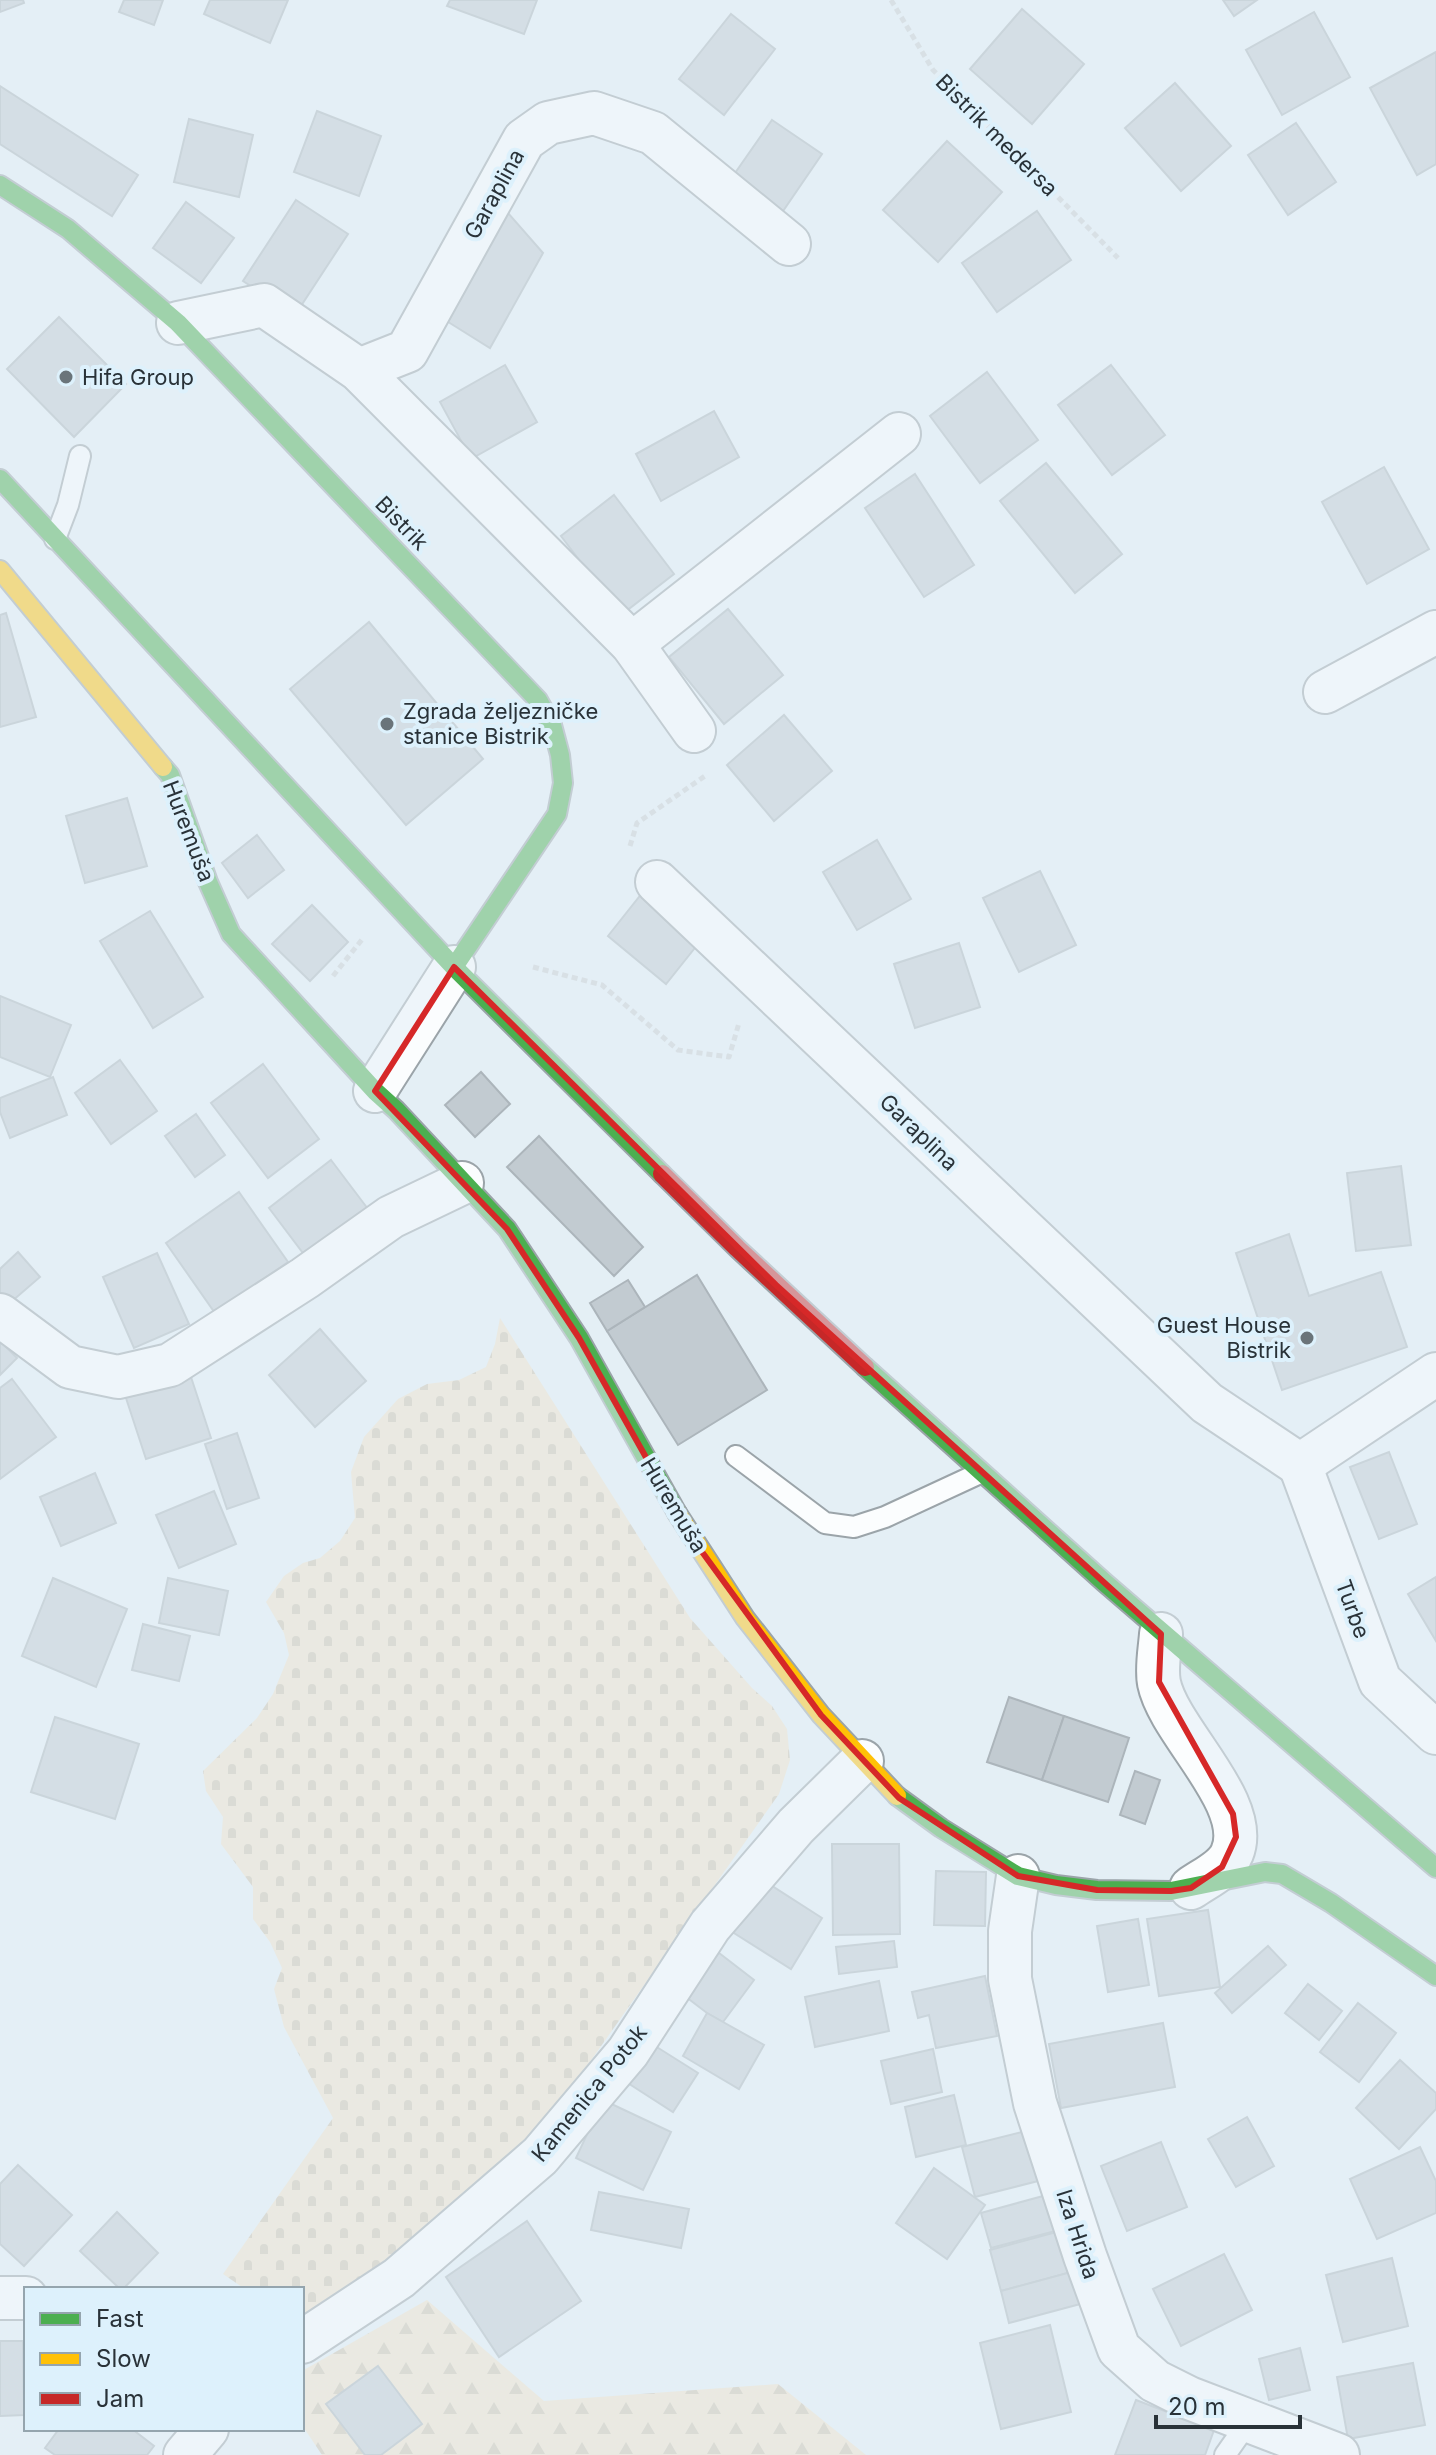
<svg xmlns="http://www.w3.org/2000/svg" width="1436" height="2455" font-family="Inter,sans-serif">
	<defs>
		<pattern id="forest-firs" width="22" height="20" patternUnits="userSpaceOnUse" patternTransform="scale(2)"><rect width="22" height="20" fill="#f1e3ca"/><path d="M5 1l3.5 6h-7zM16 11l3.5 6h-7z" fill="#cfc3ae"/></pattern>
		<pattern id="cemetery-stones" width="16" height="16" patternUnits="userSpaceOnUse" patternTransform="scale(2)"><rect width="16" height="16" fill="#f1e3ca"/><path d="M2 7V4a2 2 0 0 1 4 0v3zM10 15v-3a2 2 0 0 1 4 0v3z" fill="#cfc3ae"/></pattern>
	</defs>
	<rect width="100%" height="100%" fill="#e4eff5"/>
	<!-- forest -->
	<polygon fill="url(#forest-firs)" points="427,2300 544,2401 778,2384 866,2455 322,2455 302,2425 302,2371"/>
	<!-- cemetery -->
	<polygon fill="url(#cemetery-stones)" points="500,1318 690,1618 752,1688 772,1706 787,1729 790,1760 779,1794 563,2100 516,2154 385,2270 302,2323 302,2289 245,2289 223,2274 333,2118 284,2027 274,1989 282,1968 270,1942 253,1919 253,1887 221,1844 223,1817 206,1791 203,1771 257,1718 273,1694 289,1655 284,1633 266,1602 284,1576 303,1563 320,1558 340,1541 355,1518 351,1472 364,1437 398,1399 427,1384 459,1380 486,1367 495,1344"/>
	<!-- building -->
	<g fill="#c2cbd1" stroke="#acb5bb" stroke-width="2">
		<polygon points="0,0 23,0 24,3 0,12"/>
		<polygon points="124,0 163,0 154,25 119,12"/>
		<polygon points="210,0 288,0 270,43 204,14"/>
		<polygon points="450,0 537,0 524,34 447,6"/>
		<polygon points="1223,0 1257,0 1234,16"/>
		<polygon points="1022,9 1084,64 1032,124 970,69"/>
		<polygon points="1314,12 1350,77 1282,115 1246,50"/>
		<polygon points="731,14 775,49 724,115 679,79"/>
		<polygon points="1436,52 1436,164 1417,175 1370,88"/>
		<polygon points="1175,83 1231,146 1181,191 1125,128"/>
		<polygon points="0,86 138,175 112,216 0,144"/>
		<polygon points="317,111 381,136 359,196 294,172"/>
		<polygon points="189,119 253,135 239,197 174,182"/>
		<polygon points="772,120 822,154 783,211 733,176"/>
		<polygon points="1296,123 1336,182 1288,215 1248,155"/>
		<polygon points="947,141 1002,192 938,262 883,210"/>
		<polygon points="296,200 348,234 295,315 243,281"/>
		<polygon points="186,202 234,238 201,283 153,248"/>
		<polygon points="501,205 543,253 490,348 445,320"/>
		<polygon points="1037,211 1071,260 997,312 962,263"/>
		<polygon points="59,317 126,384 74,437 7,369"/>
		<polygon points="505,365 537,422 471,459 440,402"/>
		<polygon points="1111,365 1165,435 1112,475 1058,405"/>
		<polygon points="987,372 1038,440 980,483 930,416"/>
		<polygon points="714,411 739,457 661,501 636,454"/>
		<polygon points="1046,463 1122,554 1075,593 1000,501"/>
		<polygon points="1384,467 1429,549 1367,584 1322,502"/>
		<polygon points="915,474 974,565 924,597 865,508"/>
		<polygon points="614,495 674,574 621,615 561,536"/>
		<polygon points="728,609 783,675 724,724 669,657"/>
		<polygon points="6,613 36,717 0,727 0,615"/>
		<polygon points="369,622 483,759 406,825 290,689"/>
		<polygon points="784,715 832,771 774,821 727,765"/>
		<polygon points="127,798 147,866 85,883 66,816"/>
		<polygon points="257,835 284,870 248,898 222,863"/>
		<polygon points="877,840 911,899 857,930 823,872"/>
		<polygon points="1040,871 1076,945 1019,972 983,898"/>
		<polygon points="643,892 702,939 666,984 608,936"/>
		<polygon points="312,905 348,942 310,981 272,944"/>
		<polygon points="150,911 203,997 153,1028 100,941"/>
		<polygon points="959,943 980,1007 915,1028 894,964"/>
		<polygon points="0,996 71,1025 50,1077 0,1057"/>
		<polygon points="120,1060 157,1111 111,1144 75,1093"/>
		<polygon points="263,1064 319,1139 268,1178 211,1103"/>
		<polygon points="481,1072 510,1104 475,1137 445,1105"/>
		<polygon points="53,1077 67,1115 10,1138 0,1112 0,1098"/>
		<polygon points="196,1114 225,1155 195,1177 165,1136"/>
		<polygon points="539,1136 643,1247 614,1276 507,1167"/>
		<polygon points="331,1160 374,1217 312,1265 269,1208"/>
		<polygon points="1401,1166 1411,1245 1356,1251 1347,1173"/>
		<polygon points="239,1192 288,1262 215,1313 166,1243"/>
		<polygon points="1289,1234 1309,1296 1381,1272 1407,1347 1282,1390 1236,1253"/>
		<polygon points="18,1252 40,1277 4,1308 0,1303 0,1269"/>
		<polygon points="157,1253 189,1324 134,1348 103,1277"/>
		<polygon points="697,1275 767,1390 678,1445 607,1331"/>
		<polygon points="628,1280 645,1307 607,1331 590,1303"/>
		<polygon points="320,1329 366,1381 315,1427 269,1375"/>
		<polygon points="0,1341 17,1358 0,1375"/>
		<polygon points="190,1374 211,1438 146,1459 125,1395"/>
		<polygon points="12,1379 56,1437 0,1479 0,1388"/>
		<polygon points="237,1433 259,1498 227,1509 205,1444"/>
		<polygon points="1389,1452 1417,1524 1379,1539 1350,1467"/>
		<polygon points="95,1473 116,1523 61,1546 40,1497"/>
		<polygon points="214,1491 236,1544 179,1568 156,1515"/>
		<polygon points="1436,1577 1436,1641 1408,1594"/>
		<polygon points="53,1578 127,1609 96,1687 22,1656"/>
		<polygon points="168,1578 228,1591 219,1635 159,1623"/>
		<polygon points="143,1624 190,1636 179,1681 132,1670"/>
		<polygon points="1009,1697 1064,1716 1042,1780 987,1762"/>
		<polygon points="1064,1716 1129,1738 1108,1802 1042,1780"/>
		<polygon points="55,1717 139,1744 115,1819 31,1792"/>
		<polygon points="1135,1771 1160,1780 1145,1824 1120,1815"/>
		<polygon points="832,1844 899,1844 900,1934 833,1935"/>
		<polygon points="936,1871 986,1872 985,1926 934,1925"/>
		<polygon points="758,1877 822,1918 791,1969 726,1928"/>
		<polygon points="1208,1910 1220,1987 1159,1996 1147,1919"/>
		<polygon points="1138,1919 1149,1985 1108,1992 1097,1926"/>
		<polygon points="894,1941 897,1967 839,1974 836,1947"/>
		<polygon points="710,1946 754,1980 723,2022 707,2013 677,1990"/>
		<polygon points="1268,1946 1286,1965 1232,2013 1215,1993"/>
		<polygon points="985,1976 997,2036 936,2048 929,2015 918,2018 912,1992"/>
		<polygon points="879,1981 889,2031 815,2047 805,1997"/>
		<polygon points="1308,1984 1342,2011 1319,2040 1285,2013"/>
		<polygon points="1358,2003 1396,2033 1359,2082 1320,2052"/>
		<polygon points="707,2013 764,2045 739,2089 683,2056"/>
		<polygon points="1163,2023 1175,2087 1061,2108 1049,2044"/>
		<polygon points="644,2039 698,2073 673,2112 620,2078"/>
		<polygon points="933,2049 942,2092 891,2104 881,2061"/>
		<polygon points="1400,2060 1436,2093 1436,2109 1399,2149 1356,2108"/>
		<polygon points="954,2095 966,2145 916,2157 905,2107"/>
		<polygon points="603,2100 671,2132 643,2190 576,2158"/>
		<polygon points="1247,2117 1274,2166 1236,2187 1208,2139"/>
		<polygon points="1034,2129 1046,2179 975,2197 962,2147"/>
		<polygon points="1161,2142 1187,2207 1127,2231 1101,2166"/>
		<polygon points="1420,2147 1436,2181 1436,2213 1377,2239 1350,2179"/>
		<polygon points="18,2165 72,2215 24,2266 0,2244 0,2184"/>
		<polygon points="934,2168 985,2205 947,2259 896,2223"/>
		<polygon points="599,2192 689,2209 681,2248 591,2230"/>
		<polygon points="1054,2193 1063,2229 991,2248 981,2213"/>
		<polygon points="117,2212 158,2253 123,2289 120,2289 80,2251"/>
		<polygon points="527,2221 581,2301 499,2357 446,2277"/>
		<polygon points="1064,2230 1075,2271 1001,2291 990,2250"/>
		<polygon points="1224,2254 1252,2310 1181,2346 1153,2289"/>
		<polygon points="1392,2258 1408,2326 1343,2342 1326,2275"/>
		<polygon points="1075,2271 1084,2303 1009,2323 1001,2291"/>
		<polygon points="1050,2325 1071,2412 1001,2429 980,2343"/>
		<polygon points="0,2341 23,2341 24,2415 0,2416"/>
		<polygon points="1300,2348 1310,2390 1269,2400 1259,2359"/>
		<polygon points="1413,2363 1425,2425 1348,2439 1337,2377"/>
		<polygon points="378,2366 422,2424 381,2455 365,2455 326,2404"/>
		<polygon points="1136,2400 1214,2430 1205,2455 1115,2455"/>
		<polygon points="59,2429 132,2429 154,2446 147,2455 55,2455 45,2448"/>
	</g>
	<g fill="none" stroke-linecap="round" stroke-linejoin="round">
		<!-- lane casing -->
		<g stroke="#9ba4a9" stroke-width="24">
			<g id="lane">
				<polyline points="55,539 68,505 80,456"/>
				<polyline points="736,1456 825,1523 854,1527 885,1517 980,1473"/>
				<polyline points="1225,2455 1249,2421"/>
			</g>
		</g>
		<!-- street casing -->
		<g stroke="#9ba4a9" stroke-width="46">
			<g id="street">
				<polyline points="178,323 264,305 359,370 632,644 694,731"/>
				<polyline points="359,370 407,351 524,140 548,123 594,113 653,133 789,244"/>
				<polyline points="632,644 899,434"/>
				<polyline points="1325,692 1436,632"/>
				<polyline points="657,882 1207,1403 1300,1465 1436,1374"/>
				<polyline points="375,1091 454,967"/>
				<polyline points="0,1315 70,1367 118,1377 170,1365 305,1278 391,1217 462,1183"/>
				<polyline points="1300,1465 1380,1681 1436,1733"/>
				<path d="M1161 1634C1160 1649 1156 1668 1159 1683 1169 1732 1253 1803 1232 1853 1226 1869 1205 1878 1191 1888"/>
				<polyline points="1018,1876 1010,1931 1010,1979 1035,2103 1085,2256 1119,2349 1155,2381 1189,2398 1338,2455"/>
				<polyline points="0,2298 26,2298"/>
				<polyline points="302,2342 399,2278 540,2156 628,2052 710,1926 796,1826 862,1761"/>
				<polyline points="185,2455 207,2429"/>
			</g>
		</g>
		<!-- fast casing -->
		<g stroke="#9ba4a9" stroke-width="22">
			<g id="fast">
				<polyline points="0,185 68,229 178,323 538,700 552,725 560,755 563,783 557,814 454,967"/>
				<polyline points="0,479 454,967 662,1174"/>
				<polyline points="163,767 170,775 208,882 231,934 375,1091 396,1110 507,1229 579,1338 677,1513"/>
				<polyline points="865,1367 1104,1582 1436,1868"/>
				<polyline points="897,1796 941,1828 1018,1876 1056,1885 1097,1890 1171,1891 1265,1872 1282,1874 1331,1903 1436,1976"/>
			</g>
		</g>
		<!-- slow casing -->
		<g stroke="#9ba4a9" stroke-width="22">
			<g id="slow">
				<polyline points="0,570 163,767"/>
				<polyline points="677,1513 745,1618 821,1715 897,1796"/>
			</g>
		</g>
		<!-- jam casing -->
		<g stroke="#9ba4a9" stroke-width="22">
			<polyline id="jam" points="662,1174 737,1248 865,1367"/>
		</g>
		<!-- path -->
		<g stroke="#caced1" stroke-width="5" stroke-dasharray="6 4" stroke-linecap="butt">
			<polyline points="891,0 933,70 1118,258"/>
			<polyline points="630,846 637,823 705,776"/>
			<polyline points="533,967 602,985 678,1050 729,1057 739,1023"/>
			<polyline points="333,976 364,937"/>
		</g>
		<!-- lane -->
		<use href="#lane" stroke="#fbfdfe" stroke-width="20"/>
		<!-- street -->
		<use href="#street" stroke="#fbfdfe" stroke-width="42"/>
		<!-- fast -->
		<use href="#fast" stroke="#4caf50" stroke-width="18"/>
		<!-- slow -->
		<use href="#slow" stroke="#ffc107" stroke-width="18"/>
		<!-- jam -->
		<use href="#jam" stroke="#c62828" stroke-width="18"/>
	</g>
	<!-- marked area -->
	<path d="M0 0H1436V2455H0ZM454 967 776 1285 1161 1634 1159 1682 1233 1814 1236 1837 1222 1867 1191 1888 1171 1891 1097 1890 1018 1876 899 1798 821 1715 689 1534 579 1338 507 1229 375 1091Z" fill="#e4eff5" fill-opacity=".55" fill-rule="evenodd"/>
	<path fill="none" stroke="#d62828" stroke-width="6" stroke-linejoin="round" d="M454 967 776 1285 1161 1634 1159 1682 1233 1814 1236 1837 1222 1867 1191 1888 1171 1891 1097 1890 1018 1876 899 1798 821 1715 689 1534 579 1338 507 1229 375 1091Z"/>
	<!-- markers -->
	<g fill="#6a747a" stroke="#ddf1fc" stroke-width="3">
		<circle cx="66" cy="377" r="8"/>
		<circle cx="387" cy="724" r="8"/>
		<circle cx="1307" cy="1338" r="8"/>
	</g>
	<g text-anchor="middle" stroke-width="8" stroke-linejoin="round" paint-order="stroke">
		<!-- street labels -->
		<g font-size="22" fill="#293238" stroke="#ddf1fc">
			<text transform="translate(997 135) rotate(45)" y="8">Bistrik medersa</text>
			<text transform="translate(494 194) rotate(-61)" y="8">Garaplina</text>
			<text transform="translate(402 523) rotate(46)" y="8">Bistrik</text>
			<text transform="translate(189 831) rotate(69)" y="8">Huremuša</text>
			<text transform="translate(919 1132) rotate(44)" y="8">Garaplina</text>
			<text transform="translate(674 1505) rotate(59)" y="8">Huremuša</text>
			<text transform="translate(1353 1609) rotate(70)" y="8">Turbe</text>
			<text transform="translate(589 2093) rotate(-51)" y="8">Kamenica Potok</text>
			<text transform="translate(1078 2234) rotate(72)" y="8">Iza Hrida</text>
		</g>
		<!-- poi labels -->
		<g font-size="22" fill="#293238" stroke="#ddf1fc" text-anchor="start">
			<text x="82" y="385">Hifa Group</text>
			<text x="403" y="719">Zgrada željezničke<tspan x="403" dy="25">stanice Bistrik</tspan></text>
			<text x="1291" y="1333" text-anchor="end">Guest House<tspan x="1291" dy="25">Bistrik</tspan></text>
		</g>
	</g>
	<!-- legend -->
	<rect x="24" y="2287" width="280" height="144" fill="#ddf1fc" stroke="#95a5ae" stroke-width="2"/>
	<rect x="40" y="2313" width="40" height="12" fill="#4caf50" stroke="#95a5ae" stroke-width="2"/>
	<text x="96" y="2327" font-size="24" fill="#293238">Fast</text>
	<rect x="40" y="2353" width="40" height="12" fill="#ffc107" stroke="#95a5ae" stroke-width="2"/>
	<text x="96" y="2367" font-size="24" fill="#293238">Slow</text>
	<rect x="40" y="2393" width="40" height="12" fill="#c62828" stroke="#95a5ae" stroke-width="2"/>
	<text x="96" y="2407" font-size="24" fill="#293238">Jam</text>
	<!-- scale -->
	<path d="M1156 2415v12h144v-12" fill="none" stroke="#293238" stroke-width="4"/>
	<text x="1168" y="2415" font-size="24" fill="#293238" stroke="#ddf1fc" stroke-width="6" paint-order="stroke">20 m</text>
</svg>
